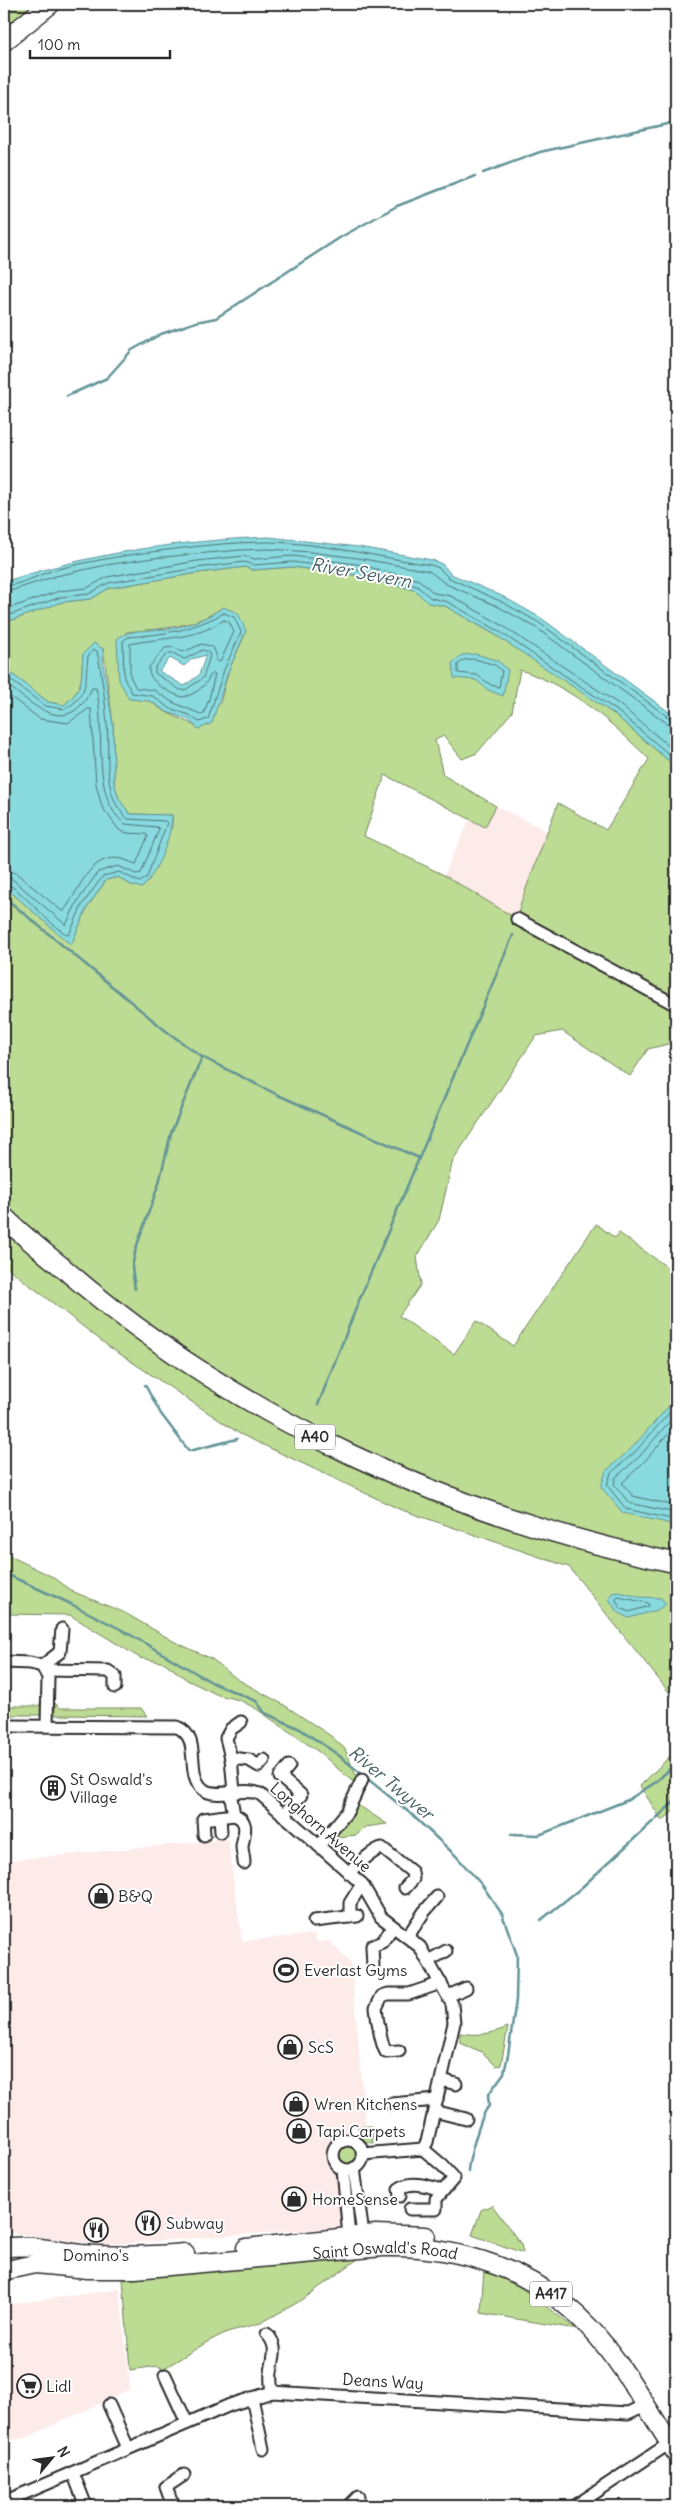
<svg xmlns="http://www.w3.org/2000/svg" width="680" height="2510" font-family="Delius,sans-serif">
	<rect width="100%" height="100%" fill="#fff"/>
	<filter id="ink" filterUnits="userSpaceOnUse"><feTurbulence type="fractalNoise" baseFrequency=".02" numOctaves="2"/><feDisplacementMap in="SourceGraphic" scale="10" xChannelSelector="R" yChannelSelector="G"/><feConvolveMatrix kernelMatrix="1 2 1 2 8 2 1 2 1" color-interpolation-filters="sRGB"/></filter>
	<g filter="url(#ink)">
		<!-- built -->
		<g fill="#fdebe9">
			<polygon points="496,806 549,832 521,902 517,919 444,875 470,819 485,827"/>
			<polygon points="228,1839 242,1941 315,1934 316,1942 329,1941 351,1963 366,2126 346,2129 358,2226 103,2245 4,2232 4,1861"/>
			<polygon points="120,2289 130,2389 26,2438 4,2441 4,2305"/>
		</g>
		<!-- green -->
		<g fill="#bcdb93" stroke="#74835f" fill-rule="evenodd">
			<polygon points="4,4 36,4 4,30"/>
			<path d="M245 567 253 570 292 567 355 575 415 590 428 603 445 606 525 652 614 714 676 767V1042L648 1049 630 1076 562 1031 536 1036 453 1160 439 1220 417 1257 421 1284 399 1316 454 1354 476 1321 513 1346 596 1224 615 1238 619 1233 667 1267H676V1701L569 1567 399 1509 240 1434 108 1346 4 1265V886L71 944 87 908 106 880 118 877 131 885 172 827V815L130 814 119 799 114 783 113 724 103 648 83 654C81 678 85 688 64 705L48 702 12 674 4 660V623L62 602 91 599 109 588 198 573ZM223 607 246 632 228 672 220 703 199 729C185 718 165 715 152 702 144 694 130 645 126 632 159 629 195 628 223 607ZM520 670C571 686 611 722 649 759L606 830 558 803 521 902 517 919 444 875 364 836 385 775 485 827 496 806 443 775 435 740 444 736 462 759 477 753 512 712Z"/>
			<polygon points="4,1553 53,1577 74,1592 125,1613 175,1642 212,1659 237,1679 284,1705 331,1736 345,1749 357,1778 353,1782 319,1752 255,1708 239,1700 218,1695 187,1680 165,1663 140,1658 70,1615 4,1614"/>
			<polygon points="43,1700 43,1715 4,1715 4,1706 38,1706"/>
			<polygon points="55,1703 60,1708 141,1708 147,1716 55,1715"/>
			<polygon points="676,1750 676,1809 662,1821 640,1786"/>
			<polygon points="355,1803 387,1824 365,1827 357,1835 337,1837 334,1834"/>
			<path d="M508 2027 501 2065 496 2066 482 2052 460 2043V2033C478 2036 491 2034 508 2027Z"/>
			<path d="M371 2126 373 2143C362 2143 359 2137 358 2127Z"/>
			<circle cx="347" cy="2156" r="9"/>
			<polygon points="492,2205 521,2244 523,2253 472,2235 481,2210"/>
			<polygon points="362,2256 302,2300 261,2323 227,2332 209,2341 163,2369 158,2366 130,2370 123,2280"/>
			<polygon points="484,2269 512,2281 576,2329 481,2313"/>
		</g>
		<!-- water -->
		<g fill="#88dadf" stroke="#639497" fill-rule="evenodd">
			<path d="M269 537 359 547 432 560 442 564 451 574 502 596 541 618 676 717V767L614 714 494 634 445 606 428 603 415 590 355 575 292 567 253 570 245 567 198 573 109 588 91 599 62 602 4 623V582C90 553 178 541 269 537Z"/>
			<path d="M223 607 238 613 246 631 228 672 212 723 199 729 187 719 167 712 150 701 129 699 119 680 117 639C132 627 154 632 173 628 190 625 209 618 223 607ZM206 655 199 675 184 686 159 671 170 658 184 666 192 659Z"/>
			<path d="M94 643 103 649V664L113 724 114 783 119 799 130 814 172 815C172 836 157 873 142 888L131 885 118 877 106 880 87 908 71 945 4 886V660L12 674 48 702 64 705C85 688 81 678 83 654Z"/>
			<polygon points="476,654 498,661 508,670 503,696 488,690 476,680 454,678 452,663 462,655"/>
			<polygon points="676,1398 676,1525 623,1513 601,1487 606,1471 631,1449"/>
			<polygon points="619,1592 639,1597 661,1598 666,1604 657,1610 629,1618 617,1612 609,1599 612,1593"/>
		</g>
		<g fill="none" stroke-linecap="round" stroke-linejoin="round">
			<!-- shore -->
			<g stroke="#507173" stroke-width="1">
				<path d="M4 586C21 585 38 575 54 570 86 562 119 556 151 552 190 547 230 542 269 542 324 543 377 557 431 565L439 568 449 578 500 601 538 622 671 719 676 720"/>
				<polyline points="4,593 56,576 106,565 153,558 240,550 269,549 310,552 358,558 429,571 446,584 497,606 535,627 668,724 676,726"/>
				<polyline points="4,610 59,591 87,588 107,577 197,561 244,556 255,559 292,556 357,564 419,580 434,593 451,596 500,624 620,705 676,752"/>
				<path d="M224 613 234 617 241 632 224 670 208 719 199 722 189 715 169 708 153 696 132 693 124 678 123 641 128 637C166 634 190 631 224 613Z"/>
				<polyline points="4,617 61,597 89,594 108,583 197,568 244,562 254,565 292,562 356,570 417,586 431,598 448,602 497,630 616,710 676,760"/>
				<path d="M224 620 229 622 234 632 220 662 216 661V654L213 647 202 644 183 652 173 647 165 648 149 667C147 682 170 693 182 697 194 696 207 685 211 674H215L209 699 203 715 172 702 154 690 136 688 130 676V644C162 637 196 640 224 620Z"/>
				<polygon points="203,650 208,652 210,656 203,678 185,690 180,690 155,673 155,667 168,653 173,653 184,659"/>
				<polygon points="475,659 495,665 502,671 499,687 491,685 477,675 458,673 458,664 464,660"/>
				<path d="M4 671 8 678 45 706 65 709C89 695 85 681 88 656L93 650 97 651C102 674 105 700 107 724 110 755 101 796 128 819L165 821 167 823 147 877 140 882 119 872 103 876 82 905 69 935C50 928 19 885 4 883"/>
				<path d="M4 682C34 706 68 739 92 688H96C107 727 89 797 125 824L157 827 159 829 141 873 136 874 118 866 98 872 77 902 66 925 12 879 4 877"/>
				<path d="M4 692 40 719 68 723 88 709H91L96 784 102 807 119 830 127 833 146 834 148 836 136 864C131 863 127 860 122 859 88 852 79 893 63 912L16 873 4 869"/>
				<polyline points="676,1405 635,1452 611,1473 607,1485 626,1509 676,1520"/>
				<polyline points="676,1414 639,1457 616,1477 614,1484 629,1503 676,1513"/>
				<polyline points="676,1425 644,1462 622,1483 633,1496 676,1506"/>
				<polygon points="618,1597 648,1603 649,1606 629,1612 620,1608 616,1600"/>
			</g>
			<!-- stream -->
			<g stroke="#639497" stroke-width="2.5">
				<polyline points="483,173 540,152 676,122"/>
				<polyline points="67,396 107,378 132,350 161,334 196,322 216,318 341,237 397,206 475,176"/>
				<polyline points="4,897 166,1031 202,1057 171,1133 159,1183 136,1248 132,1267 135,1289"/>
				<polyline points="202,1057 278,1095 419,1158"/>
				<polyline points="145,1385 161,1414 189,1451 237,1439"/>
				<polyline points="318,1405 358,1303 513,935"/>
				<path d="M4 1573 71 1604 122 1630 213 1683 256 1701 265 1713 300 1729 337 1754 411 1814 456 1856 482 1885 502 1914 517 1955 516 2000 508 2055 504 2073 488 2095 489 2106C481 2113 468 2162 468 2172"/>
				<polyline points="511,1834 539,1835 628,1800 656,1782 676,1763"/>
				<polyline points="541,1920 581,1888 676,1800"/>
			</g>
			<!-- minor casing -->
			<g stroke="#2b2b2b" stroke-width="15">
				<g id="minor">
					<polyline points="517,919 676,1005"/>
					<polyline points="4,1662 30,1663 42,1666 48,1677 47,1725"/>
					<polyline points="42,1666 60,1652 62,1629"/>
					<polyline points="45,1670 108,1671 115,1676 115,1687"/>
					<path d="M4 1726 177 1727C203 1738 184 1773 203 1789 215 1800 243 1786 260 1794L362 1884 381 1917 420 1947 452 2004 454 2023 427 2142 423 2149"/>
					<polyline points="231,1758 249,1760 259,1766 264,1760"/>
					<path d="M230 1792 234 1815C250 1820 244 1834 242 1846 242 1851 244 1858 244 1863"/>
					<polyline points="234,1792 231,1758 226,1738 231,1729 241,1722"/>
					<polyline points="283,1815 301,1795 280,1777 289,1766"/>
					<polyline points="220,1817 221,1832"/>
					<polyline points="204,1835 203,1819 234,1815"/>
					<polyline points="319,1846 347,1812 362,1780"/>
					<path d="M349 1873C355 1866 375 1849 382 1848L412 1872 413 1879 405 1888"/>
					<polyline points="350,1917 350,1903 362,1884"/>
					<polyline points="314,1921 357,1916"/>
					<polyline points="408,1936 424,1912 437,1897"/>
					<polyline points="428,1961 446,1951"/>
					<polyline points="373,1966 372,1946 382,1942 393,1927"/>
					<polyline points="448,1996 466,1988"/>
					<path d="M399 2051 386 2052C381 2044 377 2018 376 2008L382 1996 388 1994H409L441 1983"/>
					<polyline points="442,2080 456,2084"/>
					<polyline points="391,2104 437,2100"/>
					<polyline points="434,2111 466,2119"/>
					<circle cx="348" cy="2155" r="15"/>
					<polyline points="362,2154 423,2149 443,2166 454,2178 436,2199 436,2209 410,2209"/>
					<polyline points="354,2168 363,2235 361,2241"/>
					<polyline points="343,2169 349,2237 352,2241"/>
					<path d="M400 2196 399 2189C411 2180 430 2186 442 2191"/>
					<path d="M267 2334C279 2347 273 2357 271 2372 270 2378 271 2385 272 2392"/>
					<polyline points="165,2375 187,2423"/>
					<polyline points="252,2398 263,2449"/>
					<polyline points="109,2405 128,2448"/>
					<polyline points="73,2473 86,2506"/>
					<polyline points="4,2502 230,2405 272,2392 628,2413 645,2405"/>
					<polyline points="176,2506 171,2501 166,2487 184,2475"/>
					<polyline points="349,2506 358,2497"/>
					<polyline points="575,2506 670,2443"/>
				</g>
			</g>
			<!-- primary casing -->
			<g stroke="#2b2b2b" stroke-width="21">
				<g id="primary">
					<path d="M4 2248C28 2243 56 2251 81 2254 115 2257 150 2256 185 2253"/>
					<polyline points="246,2248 376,2234 426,2236"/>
					<path id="s1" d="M7 2270 35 2264 88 2269H135L383 2247C461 2245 535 2270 589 2327 623 2363 649 2412 676 2453"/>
				</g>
			</g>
			<!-- trunk casing -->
			<g stroke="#2b2b2b" stroke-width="22">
				<g id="trunk">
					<polyline points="4,41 50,4"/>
					<path d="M4 1217C22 1235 42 1251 62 1267 236 1418 451 1516 676 1563"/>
				</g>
			</g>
			<!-- minor -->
			<use href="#minor" stroke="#fff" stroke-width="11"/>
			<!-- primary -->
			<use href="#primary" stroke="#fff" stroke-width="18"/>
			<!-- trunk -->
			<use href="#trunk" stroke="#fff" stroke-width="19"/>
		</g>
	</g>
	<!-- icons -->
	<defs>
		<g id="building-ring" transform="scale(1.25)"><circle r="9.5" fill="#fff" stroke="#2b2b2b" stroke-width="1.5"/><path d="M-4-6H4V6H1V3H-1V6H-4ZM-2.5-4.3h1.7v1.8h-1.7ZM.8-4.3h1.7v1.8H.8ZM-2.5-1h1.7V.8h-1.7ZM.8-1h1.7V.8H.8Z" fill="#2b2b2b"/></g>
		<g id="shop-ring" transform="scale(1.25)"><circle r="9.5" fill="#fff" stroke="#2b2b2b" stroke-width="1.5"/><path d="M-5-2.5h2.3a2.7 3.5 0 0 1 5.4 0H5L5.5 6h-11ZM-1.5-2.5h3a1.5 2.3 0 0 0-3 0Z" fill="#2b2b2b"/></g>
		<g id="stadium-ring" transform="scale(1.25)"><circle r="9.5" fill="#fff" stroke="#2b2b2b" stroke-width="1.5"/><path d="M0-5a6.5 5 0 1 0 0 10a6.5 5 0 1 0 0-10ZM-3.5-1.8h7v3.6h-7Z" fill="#2b2b2b"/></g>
		<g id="restaurant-ring" transform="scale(1.25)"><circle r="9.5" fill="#fff" stroke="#2b2b2b" stroke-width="1.5"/><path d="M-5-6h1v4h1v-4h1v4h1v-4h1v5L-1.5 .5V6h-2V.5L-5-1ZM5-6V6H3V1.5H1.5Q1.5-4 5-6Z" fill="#2b2b2b"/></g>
		<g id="supermarket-ring" transform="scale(1.25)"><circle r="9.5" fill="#fff" stroke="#2b2b2b" stroke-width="1.5"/><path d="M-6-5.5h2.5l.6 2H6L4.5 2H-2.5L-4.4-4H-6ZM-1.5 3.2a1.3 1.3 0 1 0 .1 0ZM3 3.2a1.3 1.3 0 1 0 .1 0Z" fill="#2b2b2b"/></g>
	</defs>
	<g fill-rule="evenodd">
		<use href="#building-ring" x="53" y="1788"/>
		<use href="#shop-ring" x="101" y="1896"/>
		<use href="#stadium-ring" x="286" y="1970"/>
		<use href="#shop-ring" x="290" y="2047"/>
		<use href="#shop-ring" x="296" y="2104"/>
		<use href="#shop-ring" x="299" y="2131"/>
		<use href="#shop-ring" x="294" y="2199"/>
		<use href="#restaurant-ring" x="148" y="2223"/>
		<use href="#restaurant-ring" x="96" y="2230"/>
		<use href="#supermarket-ring" x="29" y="2386"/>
	</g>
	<g text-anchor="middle" stroke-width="4" stroke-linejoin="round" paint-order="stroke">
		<!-- shield labels -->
		<g fill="#fff" stroke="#6b6b6b" stroke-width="1">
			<rect x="295" y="1424.5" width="40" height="25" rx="4"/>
			<rect x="530" y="2281.5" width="42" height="25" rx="4"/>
		</g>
		<g font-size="15" font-weight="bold" fill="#2b2b2b">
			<text x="315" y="1442">A40</text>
			<text x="551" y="2299">A417</text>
		</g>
		<!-- poi labels -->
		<g font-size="16" fill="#2b2b2b" stroke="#fff" text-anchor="start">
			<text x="70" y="1785">St Oswald's<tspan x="70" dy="18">Village</tspan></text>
			<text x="118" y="1902">B&amp;Q</text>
			<text x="304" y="1976">Everlast Gyms</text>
			<text x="308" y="2053">ScS</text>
			<text x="314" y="2110">Wren Kitchens</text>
			<text x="316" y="2137">Tapi Carpets</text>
			<text x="312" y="2205">HomeSense</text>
			<text x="166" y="2229">Subway</text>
			<text x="96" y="2261" text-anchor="middle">Domino's</text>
			<text x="46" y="2392">Lidl</text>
		</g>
		<!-- street labels -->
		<g font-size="16" fill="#2b2b2b" stroke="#fff">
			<text transform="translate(321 1827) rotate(41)" y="6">Longhorn Avenue</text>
			<text dy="6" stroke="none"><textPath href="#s1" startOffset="380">Saint Oswald's Road</textPath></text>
			<text transform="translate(383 2381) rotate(3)" y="6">Deans Way</text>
		</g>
		<!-- water labels -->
		<g font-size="18" font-style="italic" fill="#476061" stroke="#fff">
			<text transform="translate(361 573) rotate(10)" y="6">River Severn</text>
			<text transform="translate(391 1783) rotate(40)" y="6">River Twyver</text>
		</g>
	</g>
	<!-- margin -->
	<rect width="680" height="2510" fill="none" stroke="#fff" stroke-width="20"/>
	<rect x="10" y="10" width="660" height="2490" fill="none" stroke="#2b2b2b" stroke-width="2" filter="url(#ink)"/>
	<!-- north arrow -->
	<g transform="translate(52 2458) rotate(61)" stroke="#ffffff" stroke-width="4" paint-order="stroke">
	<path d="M0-4L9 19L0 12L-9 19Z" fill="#2b2b2b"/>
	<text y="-8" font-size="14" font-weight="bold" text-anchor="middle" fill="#2b2b2b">N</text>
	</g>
	<!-- scale -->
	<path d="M30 50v8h140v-8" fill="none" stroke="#2b2b2b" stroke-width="2.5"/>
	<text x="38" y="50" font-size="15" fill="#2b2b2b" stroke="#ffffff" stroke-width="4" paint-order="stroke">100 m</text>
</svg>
